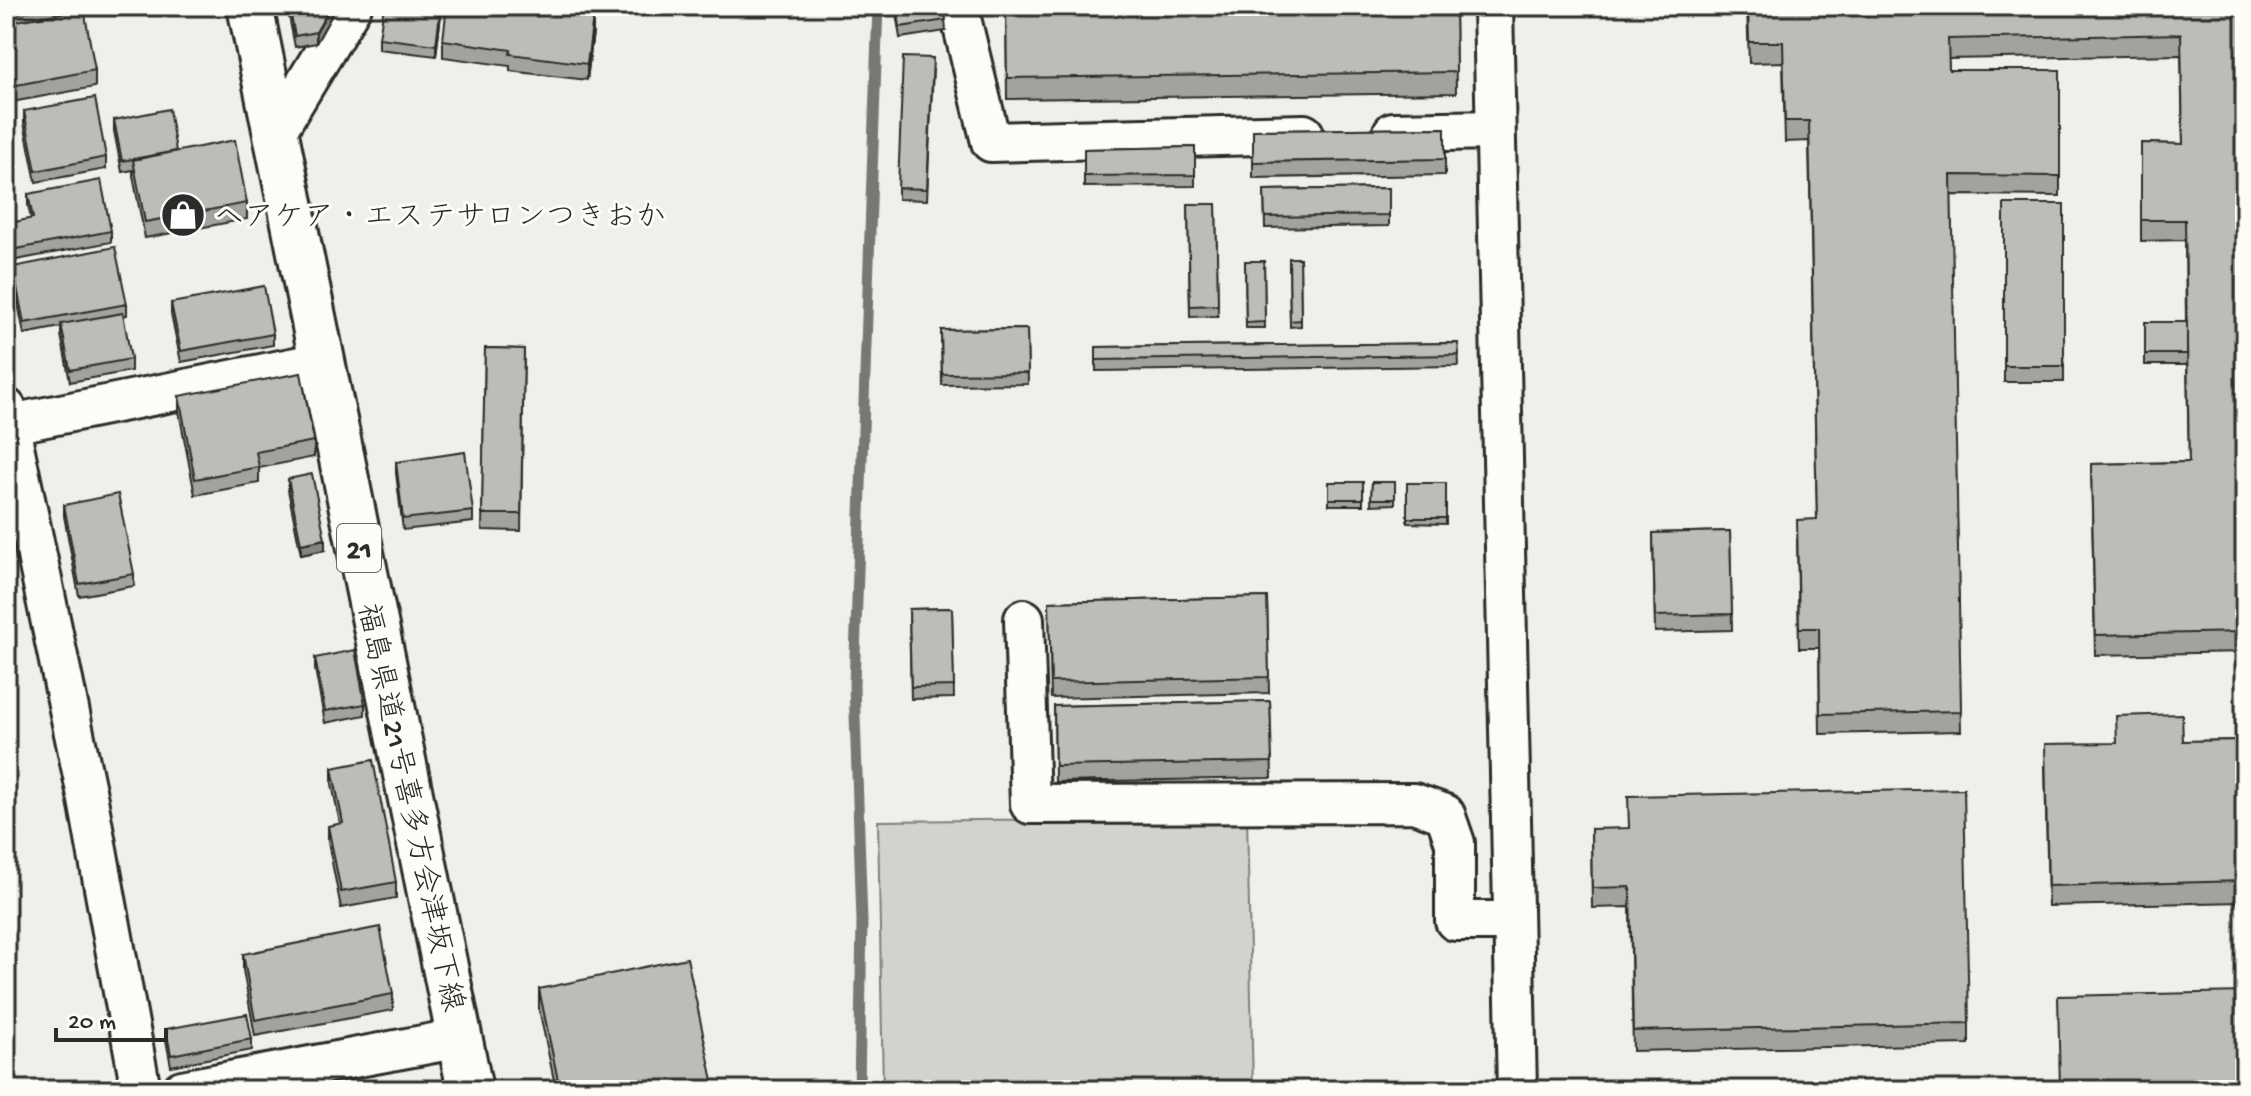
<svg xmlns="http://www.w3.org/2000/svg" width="2251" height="1096" font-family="'Gochi Hand','Klee One',sans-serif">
	<rect width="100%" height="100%" fill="#f0efeb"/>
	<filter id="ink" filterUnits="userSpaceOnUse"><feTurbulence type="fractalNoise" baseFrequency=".0125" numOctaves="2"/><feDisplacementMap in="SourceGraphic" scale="16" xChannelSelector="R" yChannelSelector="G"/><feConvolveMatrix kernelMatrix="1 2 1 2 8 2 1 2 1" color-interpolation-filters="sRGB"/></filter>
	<g filter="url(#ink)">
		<!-- green -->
		<polygon fill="#d3d2cf" stroke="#7f7e7d" stroke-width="2" points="1247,817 1253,1090 883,1090 878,821"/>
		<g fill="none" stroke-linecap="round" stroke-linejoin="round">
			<!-- stream -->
			<polyline stroke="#777775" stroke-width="11" points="859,1090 862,921 854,685 878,6"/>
			<!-- minor casing -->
			<g stroke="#2b2b2b" stroke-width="44">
				<g id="minor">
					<polyline points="958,6 991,142 1304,134"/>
					<polyline points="1493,6 1517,1090"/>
					<polyline points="1393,132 1495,130"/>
					<polyline points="275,134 352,6"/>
					<polyline points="6,408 88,800 141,1090"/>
					<polyline points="6,425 321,362"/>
					<polyline points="1024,619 1030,804 1414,803 1445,814 1455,843 1455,921 1513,921"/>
					<polyline points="182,1090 460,1038"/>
				</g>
			</g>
			<!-- major casing -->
			<g stroke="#2b2b2b" stroke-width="50">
				<polyline id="major" points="250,6 470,1090"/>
			</g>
			<!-- minor -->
			<use href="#minor" stroke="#fdfcf7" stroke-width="38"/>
			<!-- major -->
			<use href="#major" stroke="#fdfcf7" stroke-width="44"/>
		</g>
		<!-- wall -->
		<g fill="#a3a29e" stroke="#2b2b2b" stroke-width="2">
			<polygon points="6,6 76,6 76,10 95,70 95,87 6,103"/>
			<polygon points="287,6 334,6 334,11 316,43 295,47"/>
			<polygon points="442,6 436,56 379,49 379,38"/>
			<polygon points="540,6 559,6 559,9"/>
			<polygon points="895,6 944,6 946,31 900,38"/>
			<polygon points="1006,6 1455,6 1456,93 1007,99"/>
			<polygon points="1747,6 2245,6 2245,652 2095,655 2091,464 2189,462 2187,365 2145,365 2145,322 2186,322 2185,240 2141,241 2141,143 2183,144 2181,55 1948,59 1949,70 2060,70 2060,196 1951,195 1961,731 1820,734 1819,648 1799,648 1797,540 1817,519 1809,141 1785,142 1783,62 1749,63"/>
			<polygon points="593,32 587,80 510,71 510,66 443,57 443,40"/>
			<polygon points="933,69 927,200 898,199 898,188"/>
			<polygon points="24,111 106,157 106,169 36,182 24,123"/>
			<polygon points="114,120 176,151 247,203 247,219 145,238 133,176 133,170 122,172 114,131"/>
			<polygon points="1445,128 1445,175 1253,178 1253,130"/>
			<polygon points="1195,147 1195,186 1084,187 1084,149"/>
			<polygon points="1389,188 1389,226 1265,228 1264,190"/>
			<polygon points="28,194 111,231 111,242 6,262 6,224 31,219 28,205"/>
			<polygon points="1188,204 1216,204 1218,316 1190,317"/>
			<rect x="2004" y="204" width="60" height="178"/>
			<polygon points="1289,258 1300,258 1301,326 1290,327"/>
			<polygon points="1245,261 1264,261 1265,328 1246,328"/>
			<polygon points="13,267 127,304 127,315 123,316 131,359 131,371 70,382 61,335 61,327 24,334 13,278"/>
			<polygon points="171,303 273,334 273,345 181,362 171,314"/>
			<polygon points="1027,329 1028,384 942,385 941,330"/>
			<polygon points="1458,343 1459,366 1096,371 1096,347"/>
			<polygon points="485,348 524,349 521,531 482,530"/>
			<polygon points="179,396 314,441 314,457 259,468 259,483 195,495 179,412"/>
			<polygon points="396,462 473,511 473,522 403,530 396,473"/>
			<polygon points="288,479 325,550 301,555 288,490"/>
			<rect x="1329" y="482" width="34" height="23"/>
			<polygon points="1372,482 1395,482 1395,504 1371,505"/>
			<polygon points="1407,483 1446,483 1446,524 1407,523"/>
			<polygon points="64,505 134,574 134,586 79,596 64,516"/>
			<polygon points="1730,531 1732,630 1655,632 1653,533"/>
			<polygon points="1267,597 1269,693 1051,698 1049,602"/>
			<polygon points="952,608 954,698 911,699 909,609"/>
			<polygon points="315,658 365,704 365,715 325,723 315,669"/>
			<polygon points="1270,701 1272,778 1055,782 1054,706"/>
			<polygon points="2245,740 2245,902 2048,906 2045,765 2183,741"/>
			<polygon points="332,768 396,882 396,898 341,908 328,842 328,826 340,824 332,784"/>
			<polygon points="1591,829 1969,1023 1969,1044 1633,1051 1630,907 1592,908"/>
			<polygon points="243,954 393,994 393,1010 255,1036 243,970"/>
			<polygon points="539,989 715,1090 556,1090 539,1009"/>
			<polygon points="166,1029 252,1039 252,1050 171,1066 166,1040"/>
		</g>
		<!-- shaded-wall -->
		<g fill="#848481" stroke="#2b2b2b" stroke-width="2">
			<polygon points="331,6 334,6 334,11 316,43 316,32"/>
			<polygon points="441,6 442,6 436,56 436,45"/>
			<polygon points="593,16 593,32 587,80 587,64"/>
			<polygon points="325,539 325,550 301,555 301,544"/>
		</g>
		<!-- building -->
		<g fill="#bdbcb8" stroke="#2b2b2b" stroke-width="2">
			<polygon points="6,6 52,6 6,15"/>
			<polygon points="289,6 331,6 316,32 295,36"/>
			<polygon points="384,6 441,6 436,45 379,38"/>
			<polygon points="447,6 526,6 593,16 587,64 510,54 511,50 443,40"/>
			<polygon points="897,6 944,6 946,20 900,27"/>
			<polygon points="1006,6 1455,6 1456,72 1007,78"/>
			<polygon points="1748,6 2245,6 2245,632 2095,635 2091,464 2189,462 2185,220 2141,220 2141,143 2183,144 2181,34 1948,39 1949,70 2060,70 2060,176 1951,175 1961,711 1820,714 1819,628 1799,628 1797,520 1817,519 1809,121 1785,121 1783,42 1749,42"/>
			<polygon points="84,9 95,70 6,87 6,23"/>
			<polygon points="903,57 933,58 927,189 898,188"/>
			<polygon points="95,98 106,157 36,171 24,111"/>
			<polygon points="169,109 176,151 122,161 114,120"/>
			<polygon points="1445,128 1445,159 1253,162 1253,130"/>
			<polygon points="235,140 247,203 145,222 133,160"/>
			<polygon points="1195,147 1195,175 1084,176 1084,149"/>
			<polygon points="101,180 111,231 6,251 6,224 33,218 28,194"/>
			<polygon points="1389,188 1389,215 1265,217 1264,190"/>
			<polygon points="1188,204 1216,204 1218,305 1190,306"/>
			<rect x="2004" y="204" width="60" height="162"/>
			<polygon points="115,247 127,304 24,323 13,267"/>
			<polygon points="1289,258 1300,258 1301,320 1290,321"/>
			<polygon points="1245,261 1264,261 1265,322 1246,323"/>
			<polygon points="264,286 273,334 181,351 171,303"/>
			<polygon points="123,313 131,359 70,370 61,324"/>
			<rect x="2145" y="322" width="42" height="32"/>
			<polygon points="1027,329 1028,373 942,374 941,330"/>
			<polygon points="1458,343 1459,355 1096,360 1096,347"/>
			<polygon points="485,348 524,349 521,514 482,514"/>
			<polygon points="301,373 314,441 256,452 259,467 195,479 179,396"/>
			<polygon points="465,452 473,511 403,519 396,462"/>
			<polygon points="312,474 325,539 301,544 288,479"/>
			<rect x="1329" y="482" width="34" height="17"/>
			<polygon points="1372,482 1395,482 1395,499 1371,499"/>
			<rect x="1407" y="483" width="39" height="35"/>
			<polygon points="118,494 134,574 79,584 64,505"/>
			<polygon points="1730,531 1732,614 1655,616 1653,533"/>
			<polygon points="1267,597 1269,677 1051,682 1049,602"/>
			<polygon points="952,608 954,686 911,687 909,609"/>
			<polygon points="355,650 365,704 325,711 315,658"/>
			<polygon points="1270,701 1272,762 1055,766 1054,706"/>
			<polygon points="2182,714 2183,741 2245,740 2245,881 2048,886 2045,744 2117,743 2116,716"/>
			<polygon points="373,760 396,882 341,892 328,826 343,823 332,768"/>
			<polygon points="1964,789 1969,1023 1633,1031 1630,887 1592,888 1591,829 1629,828 1628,796"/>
			<polygon points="380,927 393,994 255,1020 243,954"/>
			<polygon points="687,958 715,1090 560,1090 539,989"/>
			<polygon points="2245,992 2245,1090 2060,1090 2058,996"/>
			<polygon points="247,1014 252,1039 171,1055 166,1029"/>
			<polygon points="1943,1089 1943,1090 1897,1090"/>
		</g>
	</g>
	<!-- icons -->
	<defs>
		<g id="shop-disc" transform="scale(2.3)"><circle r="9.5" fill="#2b2b2b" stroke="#fdfcf7"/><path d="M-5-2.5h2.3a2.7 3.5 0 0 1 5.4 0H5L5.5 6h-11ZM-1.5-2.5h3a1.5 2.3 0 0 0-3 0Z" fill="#fff"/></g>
	</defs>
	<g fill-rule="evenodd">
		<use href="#shop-disc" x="183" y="215"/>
	</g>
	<g text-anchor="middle" stroke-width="6" stroke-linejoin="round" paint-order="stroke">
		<!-- shield labels -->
		<rect fill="#fdfcf7" stroke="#6a6a68" stroke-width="2" x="337" y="524" width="44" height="48" rx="6"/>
		<g font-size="28" font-weight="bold" fill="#2b2b2b">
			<text x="359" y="558">21</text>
		</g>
		<!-- poi labels -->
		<g font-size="30" fill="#2b2b2b" stroke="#fdfcf7" text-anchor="start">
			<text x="214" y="225">ヘアケア・エステサロンつきおか</text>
		</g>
		<!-- street labels -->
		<g font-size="30" fill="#2b2b2b" stroke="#fdfcf7">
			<text transform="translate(412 807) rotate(78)" y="10">福島県道21号喜多方会津坂下線</text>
		</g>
	</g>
	<!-- margin -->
	<rect width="2251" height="1096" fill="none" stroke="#fdfcf7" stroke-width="32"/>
	<rect x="16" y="16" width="2219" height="1064" fill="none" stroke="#2b2b2b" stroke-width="3" filter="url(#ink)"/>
	<!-- scale -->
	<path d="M56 1028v12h110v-12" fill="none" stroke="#2b2b2b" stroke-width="4"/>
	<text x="68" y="1028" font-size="24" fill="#2b2b2b" stroke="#fdfcf7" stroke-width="6" paint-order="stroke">20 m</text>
</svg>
